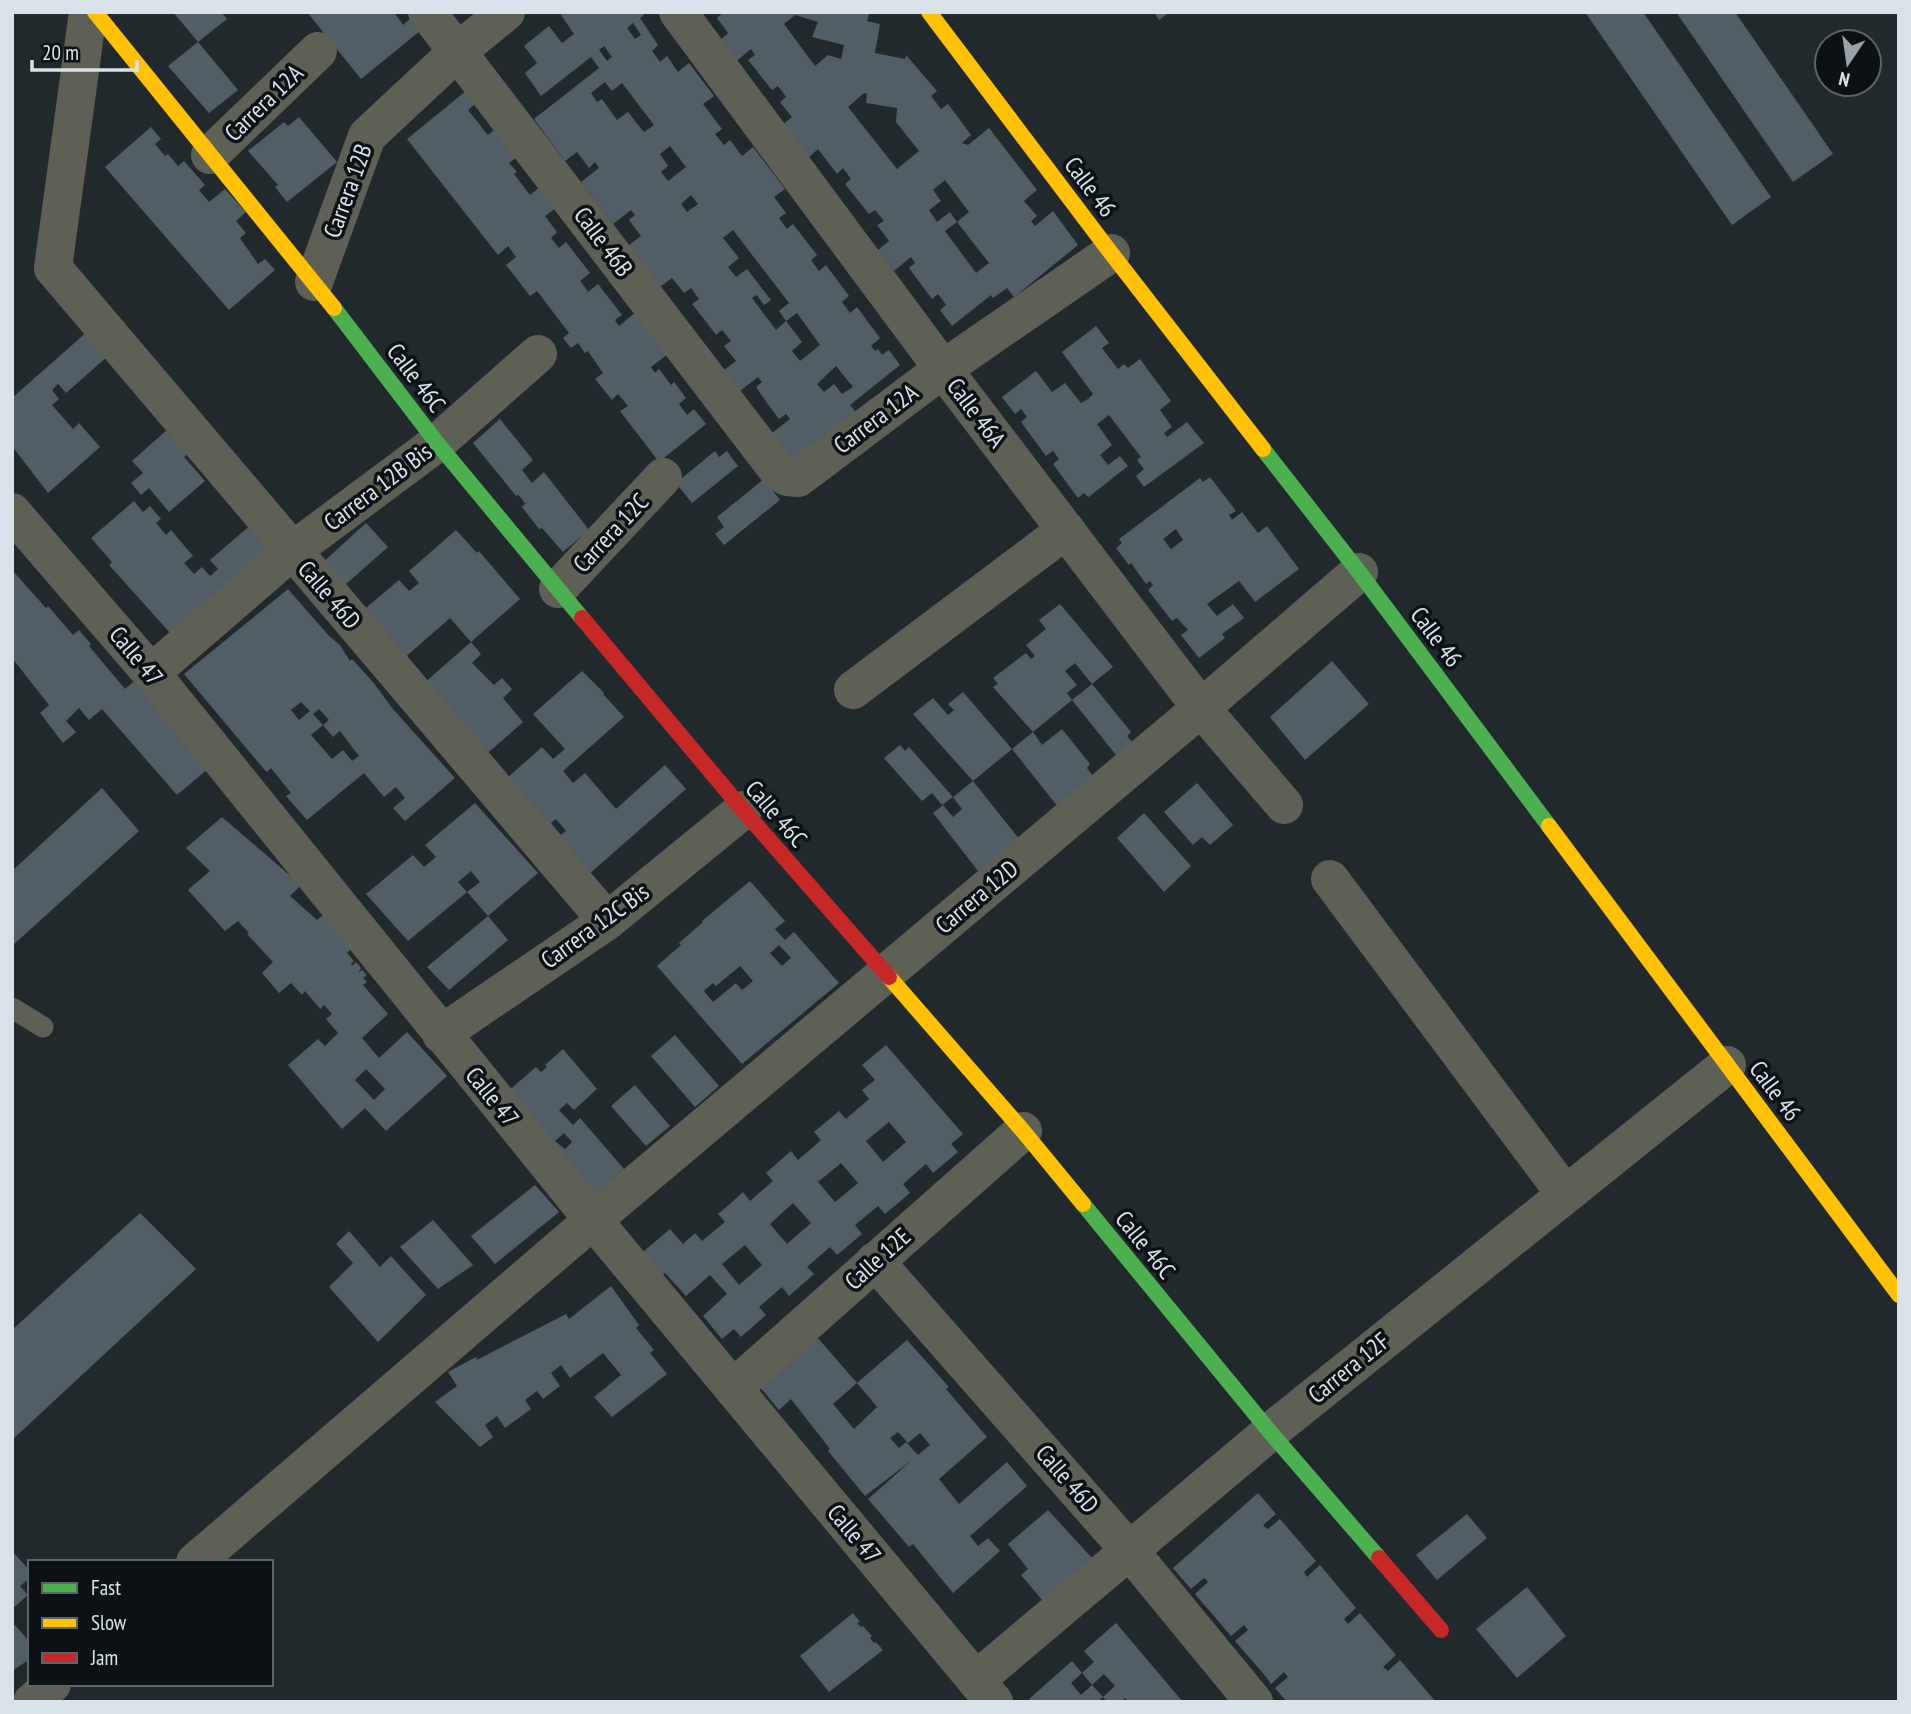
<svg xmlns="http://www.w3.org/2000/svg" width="1911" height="1714" font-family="'PT Sans Narrow',sans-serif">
	<rect width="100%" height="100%" fill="#21292d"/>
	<!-- building -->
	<g fill="#525e66" fill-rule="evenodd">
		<polygon points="173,12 221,12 227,19 198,42"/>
		<polygon points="307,12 394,12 403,25 411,18 420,31 361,79"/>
		<path d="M559 12H647L640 18 658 45 652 51 660 62 667 56 678 72 689 63 714 96 703 104 722 129 715 134 724 145 730 140 742 156 753 147 785 189 774 197 786 213 779 218 787 229 793 224 817 255 811 260 819 271 826 265 849 296 842 302 850 313 857 307 880 338 871 346 875 351 878 349 882 355 889 350 900 365 850 405 860 417 797 467 772 433 790 419 786 414 779 419 767 403 756 387 762 382 758 377 740 391 724 370 736 361 724 346 731 341 722 330 716 335 704 319 692 304 699 299 691 288 684 293 672 278 660 287 629 245 641 236 629 220 635 215 631 210 613 224 581 182 599 168 595 162 589 168 577 152 565 161 534 119 599 68 591 57 541 96 525 73 537 63 524 46 549 26 562 43 574 34ZM633 23 641 35 635 39 627 28ZM604 46 612 57 607 61 599 50ZM605 82 612 91 622 83 654 125 644 132 628 112 617 120 602 99 597 102 591 93ZM670 146 686 167 668 181 661 172 668 166 660 154ZM691 195 698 204 687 212 681 204ZM733 230 789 303 779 311 786 321 776 330 752 298 757 295 764 305 771 300 747 269 736 277 728 267 739 258 723 238ZM797 313 820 345 800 361 792 351 802 342 786 321ZM836 366 853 387 842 394 834 384 824 392 817 384Z"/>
		<path d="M724 12 869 14 867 21 880 24 875 53 905 59 906 55 937 91 931 96 941 109 948 104 971 135 962 143 968 145 989 128 1037 190 1024 201 1037 216 1031 221 1035 226 1053 211 1078 245 1014 297 1007 288 993 298 991 295 952 326 940 310 946 305 938 294 932 299 909 268 915 263 911 257 894 271 878 250 889 241 877 225 884 221 875 210 869 214 845 184 851 179 843 168 837 174 818 149 807 159 781 126 792 117 780 102 786 97 778 86 772 90 748 60 755 55 751 49 733 64 718 42 728 33 717 18ZM795 15 818 22 812 37 844 45 841 59 828 55 815 66 784 24ZM864 93 867 94 866 103 897 108 896 122 919 151 897 169 848 107ZM945 180 969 212 957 222 950 212 937 222 929 210 941 201 933 190ZM957 222 989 263 976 273 945 231Z"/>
		<polygon points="1154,12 1170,12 1159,20"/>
		<polygon points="1585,12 1643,12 1771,197 1732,225"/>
		<polygon points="1676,12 1735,12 1833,154 1793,182"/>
		<polygon points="198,42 238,90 209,113 168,66"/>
		<polygon points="466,91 476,103 468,110 488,135 495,129 517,157 509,163 517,172 514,174 530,195 540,187 556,208 545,216 557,232 551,238 559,248 566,242 590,273 580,281 584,286 588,292 598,284 622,315 615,320 619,326 636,312 668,354 651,367 655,373 659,369 671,385 674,382 686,398 679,404 687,415 694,409 706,424 659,462 620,411 628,406 618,394 612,400 595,379 603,373 588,351 585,353 578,343 571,348 563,338 569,333 537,291 530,296 506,265 516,257 508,246 498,255 407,139"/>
		<polygon points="299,117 337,162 287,202 275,187 278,185 248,151 284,122 288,126"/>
		<polygon points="151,127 161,139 155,144 165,156 168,154 178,166 184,161 205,185 199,190 209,202 225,189 246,212 236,221 246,233 240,238 258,264 265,259 275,270 229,310 105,167"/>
		<polygon points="1096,326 1109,343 1102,348 1118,369 1124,364 1128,368 1140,359 1171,401 1160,410 1172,427 1164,433 1167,437 1187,422 1204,443 1144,487 1136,476 1144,469 1137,460 1141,457 1109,415 1097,424 1112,445 1100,455 1108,465 1120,456 1128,466 1090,496 1088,497 1084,493 1078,498 1053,464 1059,459 1053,451 1046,456 1021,422 1027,417 1021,409 1015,414 1002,397 1036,371 1052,392 1065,383 1081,403 1088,399 1093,394 1062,352"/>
		<polygon points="88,331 109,355 66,393 58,384 52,390 59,399 52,405 73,429 79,423 100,447 48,493 12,446 12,398"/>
		<polygon points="500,419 533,460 522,470 532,483 544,472 589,530 563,552 542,528 539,529 522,507 525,504 522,499 518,495 516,496 473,443"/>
		<polygon points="167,430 190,452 184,457 205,481 169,512 149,488 141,495 131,483 143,473 132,461"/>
		<polygon points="715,451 719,457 727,451 738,466 692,503 676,483"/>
		<path d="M1210 477 1236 511 1229 515 1232 520 1242 512 1258 533 1267 526 1299 569 1255 602 1239 581 1207 604 1217 616 1233 604 1244 618 1222 634 1225 638 1199 658 1181 635 1188 630 1177 618 1172 621 1148 590 1153 585 1150 581 1146 584 1131 563 1129 565 1116 548 1122 543 1119 539 1200 478 1203 482ZM1176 529 1183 540 1171 549 1163 539Z"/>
		<polygon points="764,479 780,500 724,545 715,534 724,527 717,517"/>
		<polygon points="134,501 143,512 150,506 161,519 156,523 166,535 171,530 193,556 184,563 194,574 202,567 210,576 218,569 210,560 253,523 272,546 172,635 109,565 112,562 91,538"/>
		<polygon points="366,523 388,547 338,591 320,565"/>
		<polygon points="456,530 477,553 479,551 484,557 520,599 471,642 450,618 402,660 360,613 399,580 409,591 419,583 409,571"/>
		<polygon points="12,570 46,608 48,606 73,635 79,630 91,644 89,646 125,689 134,681 209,768 177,795 102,709 89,720 79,708 66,721 76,732 63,743 40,713 49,705 12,658"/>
		<path d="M288 589 329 636 340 645 350 661 352 659 373 682 392 708 455 778 405 821 393 808 405 798 396 787 384 797 364 773 307 820 286 796 291 793 271 768 267 772 263 768 184 674ZM301 702 310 711 299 720 291 710ZM319 709 329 720 323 725 313 714ZM323 725 333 737 340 731 359 756 352 761 343 750 332 759 311 735Z"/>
		<polygon points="1060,604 1113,667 1092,684 1075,663 1065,671 1077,685 1067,693 1072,700 1033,732 993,687 998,684 993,678 1026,653 1031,659 1035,656 1026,645 1046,629 1039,620"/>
		<polygon points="471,642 481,654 472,663 494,685 502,678 512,689 503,698 523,722 483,757 423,684"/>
		<polygon points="1332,661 1369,704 1305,760 1270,717"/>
		<path d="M582 671 604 693 603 694 624 717 563 771 573 783 585 773 616 809 665 765 686 789 588 875 506 779 542 747 553 759 565 749 533 714ZM556 819 566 831 561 835 551 823Z"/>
		<polygon points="1092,684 1131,732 1127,736 1132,742 1116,755 1072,700"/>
		<polygon points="963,692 1012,749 973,781 1020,840 978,871 933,813 943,805 953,817 962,809 953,797 973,781 913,714 933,698 948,715 954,710 948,704"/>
		<polygon points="1062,729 1090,764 1087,768 1093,776 1066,817 1012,749 1033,732 1042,745"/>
		<polygon points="900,745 905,751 909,747 953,797 942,805 932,793 922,801 884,758"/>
		<polygon points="1197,783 1233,825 1210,845 1202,837 1193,845 1164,812"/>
		<polygon points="102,788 139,831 12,946 12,871"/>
		<path d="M475 803 538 873 488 916 508 940 449 990 427 967 488 916 467 892 408 941 366 894 413 855 424 867 436 857 425 845ZM471 871 480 882 467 892 458 882Z"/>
		<polygon points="1144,813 1191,866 1164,892 1117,838"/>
		<path d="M222 817 301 885 290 896 317 920 324 914 353 948 347 953 354 961 351 964 352 966 356 962 361 968 358 973 362 970 367 975 363 978 367 982 363 985 388 1014 362 1038 379 1058 407 1032 447 1076 386 1131 365 1108 342 1129 288 1065 318 1039 325 1046 338 1033 326 1019 332 1014 324 1005 320 1009 305 991 302 995 291 983 279 993 262 973 273 962 247 934 249 933 238 921 225 931 188 890 210 871 186 848ZM366 1069 385 1089 374 1100 355 1080Z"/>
		<path d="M750 881 785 921 775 929 785 940 794 932 839 983 742 1064 657 966 681 945 679 943 703 922 702 921ZM779 945 791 958 782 966 770 953ZM740 966 753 981 742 990 736 983 713 1002 704 991 713 983 716 986Z"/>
		<polygon points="675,1035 719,1086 695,1107 651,1056"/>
		<path d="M886 1045 963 1134 951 1144 958 1152 933 1173 926 1164 903 1184 910 1193 885 1214 878 1206 855 1225 862 1234 837 1255 830 1247 807 1267 814 1274 789 1296 782 1287 759 1307 766 1315 741 1337 734 1329 722 1339 703 1316 727 1294 710 1275 686 1296 665 1273 652 1285 631 1262 670 1229 683 1244 695 1233 702 1241 725 1222 718 1214 731 1203 743 1192 750 1201 773 1181 766 1173 791 1151 798 1160 821 1140 814 1132 839 1111 846 1119 869 1099 862 1090 875 1080 862 1065ZM889 1122 906 1142 883 1162 866 1141ZM841 1163 858 1183 835 1202 818 1182ZM793 1203 811 1223 787 1244 770 1224ZM745 1245 762 1265 739 1285 722 1264Z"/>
		<path d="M563 1049 597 1089 574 1110 567 1103 559 1110 573 1125 580 1118 624 1169 596 1196 506 1093 536 1067 541 1072 547 1067 545 1065ZM564 1133 572 1142 565 1149 555 1141Z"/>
		<polygon points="635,1085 670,1126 646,1146 611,1106"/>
		<polygon points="535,1185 559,1212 495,1264 471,1236"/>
		<polygon points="140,1213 196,1269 12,1440 12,1330"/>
		<polygon points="433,1220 473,1265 438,1289 400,1247"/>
		<polygon points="349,1231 380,1267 391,1256 426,1295 378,1342 329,1287 353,1263 336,1244"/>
		<polygon points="611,1286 639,1325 636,1328 654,1350 650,1353 667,1374 612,1417 594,1397 621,1375 603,1353 570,1378 561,1365 551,1373 560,1386 543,1399 537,1391 525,1400 531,1409 505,1428 497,1416 485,1425 493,1437 480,1447 435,1402 457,1386 448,1372 476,1357 477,1360 494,1351 566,1314 569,1319"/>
		<path d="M816 1336 857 1383 833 1404 854 1429 877 1407 857 1383 907 1340 949 1387 946 1389 987 1437 939 1479 959 1504 1007 1462 1027 1486 970 1536 978 1546 988 1538 1000 1551 953 1593 913 1544 909 1547 868 1499 912 1460 865 1496 828 1451 830 1449 791 1399 779 1410 759 1386ZM898 1432 908 1443 920 1433 930 1445 918 1455 906 1442 899 1448 890 1438Z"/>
		<polygon points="1258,1493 1276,1514 1263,1525 1265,1527 1268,1529 1280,1519 1316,1561 1304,1572 1307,1577 1320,1565 1356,1608 1344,1619 1348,1624 1360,1613 1396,1655 1383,1667 1388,1671 1400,1660 1436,1702 1287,1702 1275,1688 1288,1677 1284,1672 1271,1684 1267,1678 1235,1641 1248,1630 1244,1625 1231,1636 1195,1594 1208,1582 1204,1578 1191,1589 1173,1568"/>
		<polygon points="1048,1510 1092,1558 1043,1601 1021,1575 1028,1569 1008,1544"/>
		<polygon points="1467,1514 1487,1538 1437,1580 1416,1555"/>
		<polygon points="12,1551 30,1571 30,1578 20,1586 28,1595 12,1609"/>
		<polygon points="1527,1587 1566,1636 1517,1678 1476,1629"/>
		<polygon points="853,1613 860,1622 857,1623 861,1627 863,1626 872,1636 870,1638 874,1643 876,1642 883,1650 829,1692 800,1656"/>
		<polygon points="12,1622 30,1642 30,1659 12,1671"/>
		<polygon points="1116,1623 1183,1702 1128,1702 1125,1698 1121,1702 1107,1702 1103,1697 1115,1686 1104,1674 1092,1685 1103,1697 1097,1702 1031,1702 1029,1699 1072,1661 1082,1673 1071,1683 1081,1695 1092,1685 1082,1673 1094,1662 1084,1651"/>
	</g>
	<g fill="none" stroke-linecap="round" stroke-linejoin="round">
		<!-- lane -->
		<polyline stroke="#5e6056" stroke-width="21" points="12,1008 43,1027"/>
		<!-- street -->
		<g stroke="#5e6056" stroke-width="38">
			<polyline points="88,12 53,268 607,921"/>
			<polyline points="427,12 779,472 787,477 798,478 943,369 1111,253"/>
			<polyline points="678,12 943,369 1201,708 1284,805"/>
			<polyline points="210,155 318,51"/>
			<polyline points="314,282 367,136 457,52 506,12"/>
			<polyline points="12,512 151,673 593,1220 994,1702"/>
			<polyline points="558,589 663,477"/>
			<polyline points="151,673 292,551 437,443 538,354"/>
			<polyline points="853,690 1066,530"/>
			<polyline points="1330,879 1565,1194"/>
			<polyline points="441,1034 607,921 743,810"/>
			<polyline points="875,1261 1129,1550 1254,1702"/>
			<polyline points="733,1388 1023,1131"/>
			<polyline points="195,1562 593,1220 1201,708 1359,572"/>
			<polyline points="976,1680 1270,1432 1727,1065"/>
			<polyline points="32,1702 52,1684"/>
		</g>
		<!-- fast -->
		<g stroke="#4caf50" stroke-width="16">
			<polyline points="334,308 437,443 582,618"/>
			<polyline points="1263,449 1359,572 1549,826"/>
			<polyline points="1083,1204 1270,1432 1379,1558"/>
		</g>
		<!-- slow -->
		<g stroke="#ffc107" stroke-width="16">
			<polyline points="95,12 334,308"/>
			<polyline points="929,12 1111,253 1263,449"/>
			<polyline points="1549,826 1899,1295"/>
			<polyline points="889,977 1023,1131 1083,1204"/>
		</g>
		<!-- jam -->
		<g stroke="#c62828" stroke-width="16">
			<polyline points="582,618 743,810 889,977"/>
			<polyline points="1379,1558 1441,1630"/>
		</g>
	</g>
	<g text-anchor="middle" stroke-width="7" stroke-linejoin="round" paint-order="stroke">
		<!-- street labels -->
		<g font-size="24" fill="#d9e2e8" stroke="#0b1115">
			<text transform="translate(264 103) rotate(-44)" y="8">Carrera 12A</text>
			<text transform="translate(1090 187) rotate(53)" y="8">Calle 46</text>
			<text transform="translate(348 191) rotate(-70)" y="8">Carrera 12B</text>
			<text transform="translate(603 242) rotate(53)" y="8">Calle 46B</text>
			<text transform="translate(416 378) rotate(53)" y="8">Calle 46C</text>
			<text transform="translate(976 413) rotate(53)" y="8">Calle 46A</text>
			<text transform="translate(876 419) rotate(-37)" y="8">Carrera 12A</text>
			<text transform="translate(378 487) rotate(-37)" y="8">Carrera 12B Bis</text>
			<text transform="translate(611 533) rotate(-47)" y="8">Carrera 12C</text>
			<text transform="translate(329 595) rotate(49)" y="8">Calle 46D</text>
			<text transform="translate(1436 637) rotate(53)" y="8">Calle 46</text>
			<text transform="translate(136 656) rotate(50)" y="8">Calle 47</text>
			<text transform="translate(776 814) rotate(49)" y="8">Calle 46C</text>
			<text transform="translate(977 897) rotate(-40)" y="8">Carrera 12D</text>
			<text transform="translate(595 926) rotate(-36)" y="8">Carrera 12C Bis</text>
			<text transform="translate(1775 1091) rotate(53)" y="8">Calle 46</text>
			<text transform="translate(492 1097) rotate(51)" y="8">Calle 47</text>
			<text transform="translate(1145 1245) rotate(51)" y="8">Calle 46C</text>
			<text transform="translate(878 1259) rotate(-42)" y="8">Calle 12E</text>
			<text transform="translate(1349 1368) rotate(-39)" y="8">Carrera 12F</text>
			<text transform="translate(1067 1479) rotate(49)" y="8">Calle 46D</text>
			<text transform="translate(854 1534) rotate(50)" y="8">Calle 47</text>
		</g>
	</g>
	<!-- border -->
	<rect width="1911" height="1714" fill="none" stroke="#d9e2e8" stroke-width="28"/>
	<!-- legend -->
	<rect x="28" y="1560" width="245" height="126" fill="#0b1115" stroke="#5d6569" stroke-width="2"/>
	<rect x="42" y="1583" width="35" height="10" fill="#4caf50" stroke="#5d6569" stroke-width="2"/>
	<text x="91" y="1595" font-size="21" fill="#d9e2e8">Fast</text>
	<rect x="42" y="1618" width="35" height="10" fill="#ffc107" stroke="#5d6569" stroke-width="2"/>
	<text x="91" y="1630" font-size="21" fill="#d9e2e8">Slow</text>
	<rect x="42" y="1653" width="35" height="10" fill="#c62828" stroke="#5d6569" stroke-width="2"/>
	<text x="91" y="1665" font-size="21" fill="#d9e2e8">Jam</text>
	<!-- north arrow -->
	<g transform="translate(1848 63) rotate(193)"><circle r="33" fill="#0b1115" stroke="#5d6569" stroke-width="2"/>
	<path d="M0-5L12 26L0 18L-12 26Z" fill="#99a1a7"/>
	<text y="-10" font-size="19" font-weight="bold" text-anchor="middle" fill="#d9e2e8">N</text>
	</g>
	<!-- scale -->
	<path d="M32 60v10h105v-10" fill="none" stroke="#d9e2e8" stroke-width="3.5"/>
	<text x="42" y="60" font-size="21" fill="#d9e2e8" stroke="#0b1115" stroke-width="5" paint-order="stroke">20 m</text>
</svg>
